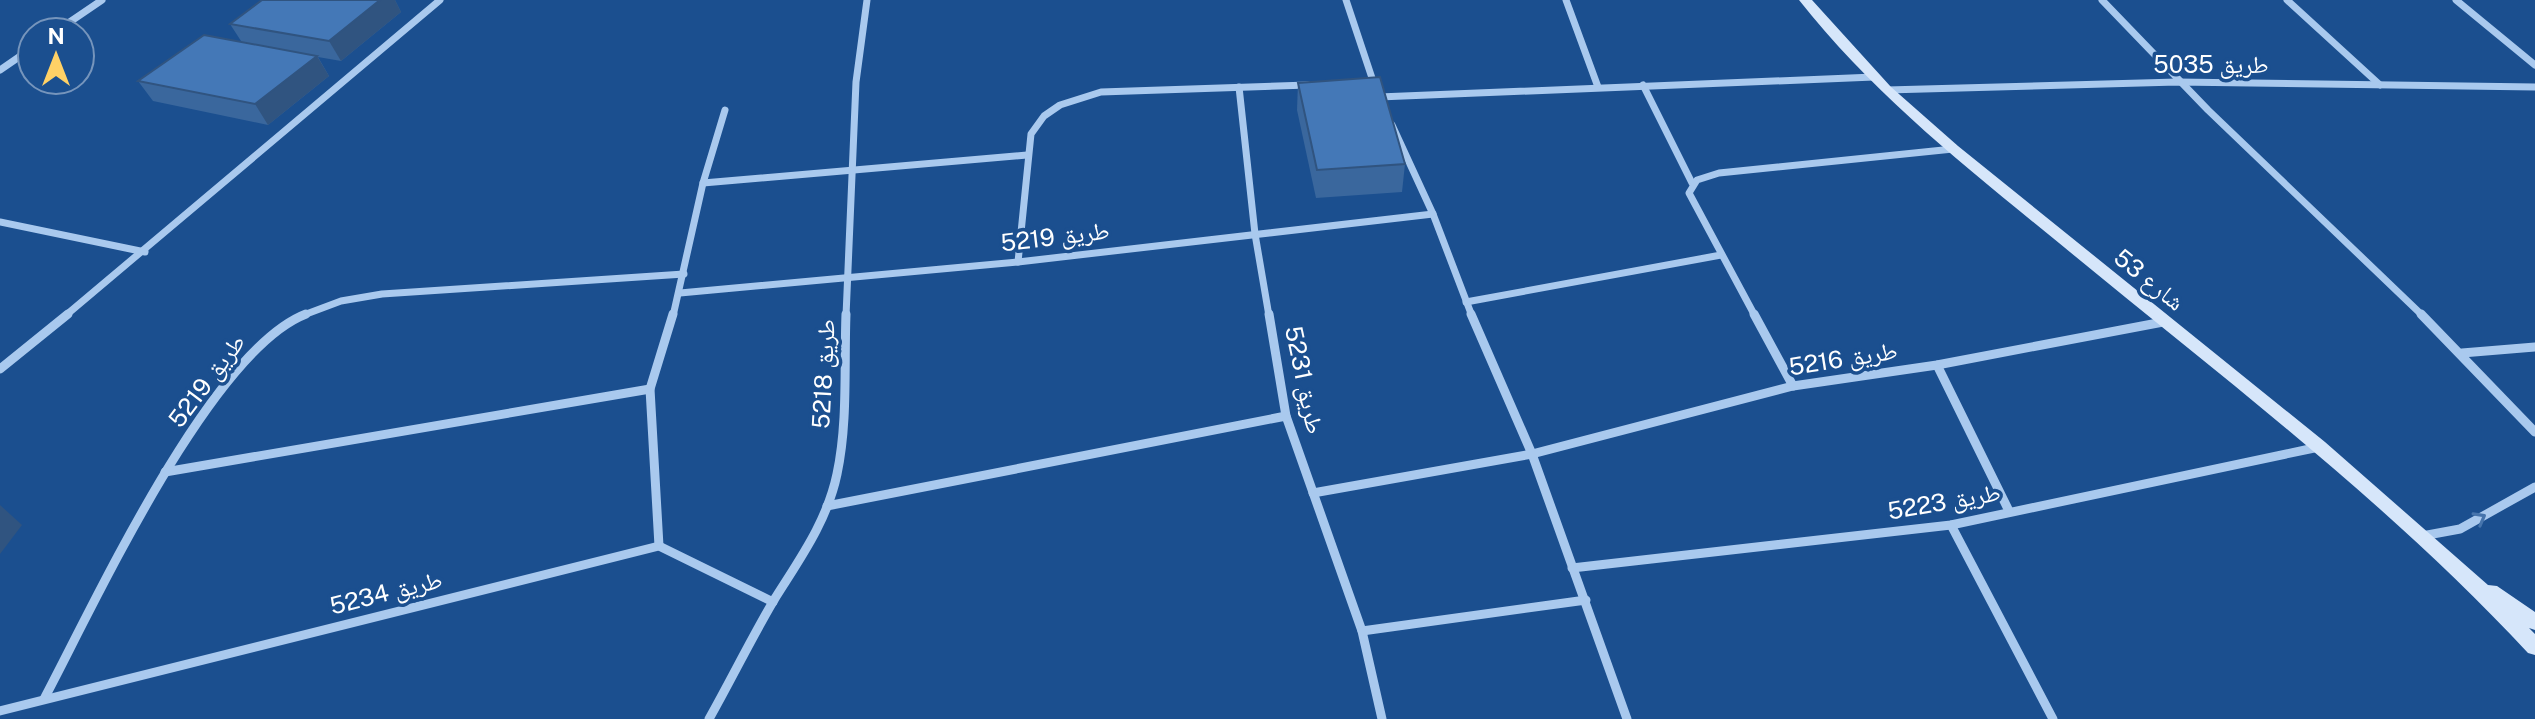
<svg xmlns="http://www.w3.org/2000/svg" width="2535" height="719" font-family="'Public Sans','Noto Naskh Arabic',sans-serif">
	<rect width="100%" height="100%" fill="#1b4f8f"/>
	<g fill="none" stroke-linecap="round" stroke-linejoin="round">
		<!-- street-far1 -->
		<g stroke="#a9c9ee" stroke-width="7">
			<polyline points="1346,0 1375,87"/>
			<polyline points="1566,0 1598,87"/>
			<polyline points="2102,0 2208,110 2423,316"/>
			<polyline points="2287,0 2380,85"/>
			<polyline points="2456,0 2535,65"/>
			<polyline points="55,32 102,0"/>
			<polyline points="0,70 32,48"/>
			<polyline points="1643,85 1692,183"/>
			<polyline points="1239,87 1255,234 1269,316"/>
			<polyline points="1887,90 2177,82 2535,87"/>
			<polyline points="1379,97 1874,77"/>
			<polyline points="1392,125 1433,214 1472,316"/>
			<polyline points="703,183 1027,155"/>
			<polyline points="0,222 145,252"/>
			<polyline points="1018,262 1031,134 1044,116 1060,105 1101,92 1308,85"/>
			<polyline points="680,293 1018,262 1433,214"/>
			<polyline points="1466,302 1721,255"/>
			<polyline points="65,316 440,0"/>
			<polyline points="301,316 341,301 382,294 684,274"/>
			<polyline points="673,316 703,183 725,110"/>
			<polyline points="846,316 856,82 867,0"/>
			<polyline points="1755,316 1689,193 1697,180 1719,173 1953,149"/>
		</g>
		<!-- street -->
		<g stroke="#a9c9ee" stroke-width="9">
			<polyline points="1269,314 1286,416 1362,631 1382,719"/>
			<polyline points="1471,314 1532,454 1627,719"/>
			<polyline points="1754,314 1793,386"/>
			<polyline points="2421,314 2535,432"/>
			<polyline points="2462,353 2535,347"/>
			<polyline points="1937,365 2009,511"/>
			<polyline points="0,369 68,314"/>
			<polyline points="165,472 650,389"/>
			<polyline points="1313,493 1532,454 1793,386 1937,365 2163,322"/>
			<polyline points="827,506 1286,416"/>
			<polyline points="1951,525 2053,719"/>
			<polyline points="2422,536 2460,529 2535,487"/>
			<polyline points="659,546 650,389 673,314"/>
			<polyline points="1572,568 1951,525 2319,447"/>
			<polyline points="1362,631 1586,600"/>
			<path d="M44 699C94 605 210 351 306 314"/>
			<polyline points="0,711 659,546 773,602"/>
			<path d="M709 719C731 680 751 639 774 600 799 560 827 522 837 474 848 423 844 366 846 314"/>
		</g>
		<!-- secondary -->
		<path fill="#d6e6fa" fill-rule="evenodd" d="M1799 0H1812L1891 87 1958 146 2325 442 2488 585 2497 586 2535 612V630L2529 628 2535 634V655L2528 653C2387 501 2219 375 2059 243 1967 168 1873 94 1799 0Z"/>
	</g>
	<!-- wall -->
	<g fill="#3a679d">
		<polygon points="262,0 395,0 401,12 341,61 318,57 329,76 268,125 153,101 138,81 241,41 230,24"/>
		<polygon points="1298,83 1405,164 1402,192 1316,198 1297,110"/>
	</g>
	<!-- shaded-wall -->
	<g fill="#305480">
		<polygon points="380,0 395,0 401,12 341,61 329,41"/>
		<polygon points="317,56 329,76 268,125 255,104"/>
		<polygon points="0,505 22,525 0,554"/>
	</g>
	<!-- building -->
	<g fill="#4478b7" stroke="#305480" stroke-width="2">
		<polygon points="262,0 380,0 329,41 230,24"/>
		<polygon points="204,35 317,56 255,104 138,81"/>
		<polygon points="1380,77 1405,164 1317,170 1298,83"/>
	</g>
	<!-- one-way arrows -->
	<defs><path id="oneway-chevron" d="M-2-3.5L2.5 0L-2 3.5" fill="none" stroke-width="1.6" stroke-linecap="round" stroke-linejoin="round" transform="scale(2)"/></defs>
	<use stroke="#4674ac" href="#oneway-chevron" transform="translate(2480 518) rotate(-29)"/>
	<g text-anchor="middle" stroke-width="7" stroke-linejoin="round" paint-order="stroke">
		<!-- street labels -->
		<g font-size="24" fill="#fff" stroke="#1b4f8f">
			<text x="2211" y="73">طريق 5035</text>
			<text transform="translate(1055 237) rotate(-7)" y="8">طريق 5219</text>
			<text transform="translate(2149 280) rotate(39)" y="8">شارع 53</text>
			<text transform="translate(1843 359) rotate(-9)" y="8">طريق 5216</text>
			<text transform="translate(824 374) rotate(-87)" y="8">طريق 5218</text>
			<text transform="translate(1304 380) rotate(78)" y="8">طريق 5231</text>
			<text transform="translate(207 381) rotate(-53)" y="8">طريق 5219</text>
			<text transform="translate(1944 502) rotate(-10)" y="8">طريق 5223</text>
			<text transform="translate(386 593) rotate(-14)" y="8">طريق 5234</text>
		</g>
	</g>
	<!-- north arrow -->
	<g transform="translate(56 56)"><circle r="38" fill="#1b4f8f" stroke="#7695bc" stroke-width="2"/>
	<path d="M0-6L14 30L0 20L-14 30Z" fill="#ffd166"/>
	<text y="-12" font-size="22" font-weight="bold" text-anchor="middle" fill="#ffffff">N</text>
	</g>
</svg>
